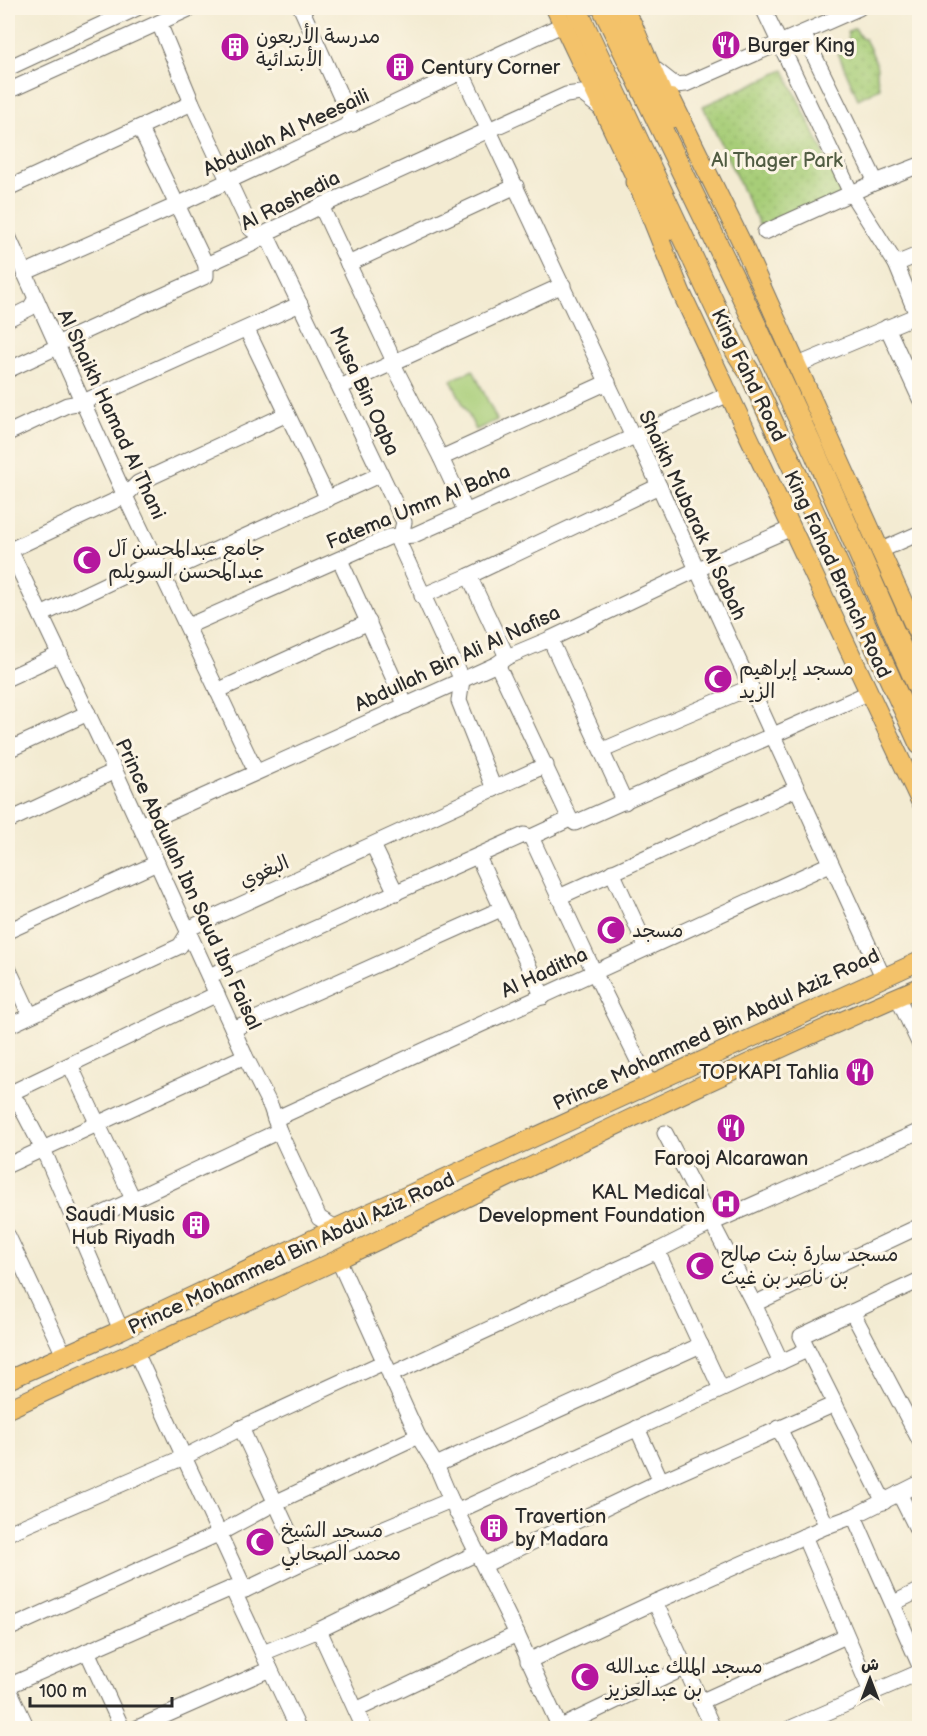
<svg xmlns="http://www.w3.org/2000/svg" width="927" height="1736" font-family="'Balsamiq Sans','Playpen Sans Arabic',sans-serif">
	<defs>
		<pattern id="green-dots" width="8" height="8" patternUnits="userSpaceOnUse" patternTransform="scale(1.5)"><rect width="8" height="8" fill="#a7cd78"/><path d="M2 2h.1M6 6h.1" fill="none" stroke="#90b068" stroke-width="1.8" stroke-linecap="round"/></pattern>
	</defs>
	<rect width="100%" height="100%" fill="#fcf5e5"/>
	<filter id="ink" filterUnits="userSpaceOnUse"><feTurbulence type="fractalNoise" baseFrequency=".0167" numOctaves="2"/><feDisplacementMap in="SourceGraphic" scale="12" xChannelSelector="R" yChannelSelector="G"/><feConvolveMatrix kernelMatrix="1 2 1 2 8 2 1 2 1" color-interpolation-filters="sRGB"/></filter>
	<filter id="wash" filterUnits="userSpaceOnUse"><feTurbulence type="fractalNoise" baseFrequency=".008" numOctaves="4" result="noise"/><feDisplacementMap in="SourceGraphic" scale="24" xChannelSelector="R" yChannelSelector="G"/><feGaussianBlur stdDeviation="1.35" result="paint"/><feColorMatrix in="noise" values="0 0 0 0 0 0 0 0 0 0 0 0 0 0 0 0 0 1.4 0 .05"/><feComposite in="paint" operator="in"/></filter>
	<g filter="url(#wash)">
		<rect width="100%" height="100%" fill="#f3ebd2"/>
		<!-- green -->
		<g fill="url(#green-dots)" stroke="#697c52" stroke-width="1.5">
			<path d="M855 28 861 38 865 39C869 47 876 59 877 68 877 76 877 80 880 88L858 99 838 53 851 47 847 32Z"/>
			<polygon points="784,70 844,196 762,231 703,106"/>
		</g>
		<!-- pitch -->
		<polygon fill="#a7cd78" stroke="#697c52" stroke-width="1.5" points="473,370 497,420 476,430 451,380"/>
	</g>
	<g filter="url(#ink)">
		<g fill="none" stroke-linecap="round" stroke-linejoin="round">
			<!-- minor casing -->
			<g stroke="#716e65" stroke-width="17">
				<g id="minor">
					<polyline points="301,8 353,124"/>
					<polyline points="763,8 851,193 896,264 917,315"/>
					<polyline points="159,23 192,103 251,229 270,242 404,522 399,543 462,680 459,701 494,789"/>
					<polyline points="803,33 876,182"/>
					<polyline points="8,68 137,8"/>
					<polyline points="656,70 675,85 686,84 859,8"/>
					<polyline points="462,73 633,437 638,440 883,977"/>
					<polyline points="8,91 191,8"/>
					<polyline points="140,128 206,265"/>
					<polyline points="8,188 192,103"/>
					<polyline points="321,206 391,355 393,364 441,458 466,512"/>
					<polyline points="765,232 876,182 920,165"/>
					<polyline points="8,236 125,496 256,772"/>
					<polyline points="348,264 516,186"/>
					<polyline points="896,264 920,254"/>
					<polyline points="24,273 177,205 564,24"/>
					<polyline points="8,319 30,308 35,300"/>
					<polyline points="887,327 920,399"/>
					<polyline points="247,330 328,499"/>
					<polyline points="798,365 920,314"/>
					<polyline points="8,370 57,347 61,342 206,276 206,265 254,243 260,236 321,206 566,95 581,93 603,110"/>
					<polyline points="340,387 563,285"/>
					<polyline points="8,433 67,405 83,402 300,304"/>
					<polyline points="441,458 608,382"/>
					<polyline points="10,550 115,771 245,1056 271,1107 279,1131 319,1218 336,1228"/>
					<polyline points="8,551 125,496 138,483 287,414"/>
					<polyline points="879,551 920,533"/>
					<polyline points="340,560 406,706"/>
					<polyline points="163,574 381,474"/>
					<polyline points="469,576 507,657"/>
					<polyline points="422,596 469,576 659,486"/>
					<polyline points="41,615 157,560"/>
					<polyline points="188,626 389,537 414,535 729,394"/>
					<polyline points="550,639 625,802"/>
					<polyline points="497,664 570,819"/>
					<polyline points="8,678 60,654"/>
					<polyline points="217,691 369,622"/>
					<polyline points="8,750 88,713"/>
					<polyline points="603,750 751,687"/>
					<polyline points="8,821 115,771"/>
					<polyline points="140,825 462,680 497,664 507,657 550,639 696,570 792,528"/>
					<polyline points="531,837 570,819 575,823 868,693"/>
					<polyline points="373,845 396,893"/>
					<polyline points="478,857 543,997"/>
					<polyline points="612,872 647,948"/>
					<polyline points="559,897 796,789"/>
					<polyline points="8,931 157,863"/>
					<polyline points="8,968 30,1015"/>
					<polyline points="209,976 524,835 531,837 594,972 650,1085"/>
					<polyline points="897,996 920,1045"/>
					<polyline points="8,1026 180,946 192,927 546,765"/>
					<polyline points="233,1029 501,909"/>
					<polyline points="70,1065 133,1199"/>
					<polyline points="8,1093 20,1105 43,1149 121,1330"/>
					<polyline points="8,1100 15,1091 217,994"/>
					<polyline points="275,1119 830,864"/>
					<polyline points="665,1133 754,1304 781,1362"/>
					<polyline points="8,1165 245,1056"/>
					<polyline points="77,1226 279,1131"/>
					<polyline points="8,1236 64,1355"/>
					<polyline points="657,1251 721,1389"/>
					<polyline points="338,1259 418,1436 436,1465 451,1500 517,1634 560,1728"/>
					<polyline points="754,1304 920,1226"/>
					<polyline points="852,1312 920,1441"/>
					<polyline points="135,1350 245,1590"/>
					<polyline points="390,1375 657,1251 712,1223 920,1131"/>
					<polyline points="241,1428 303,1562"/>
					<polyline points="637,1428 661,1481"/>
					<polyline points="779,1428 827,1526"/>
					<polyline points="436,1465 701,1345"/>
					<polyline points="899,1493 920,1535"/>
					<polyline points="884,1502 801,1336 920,1280"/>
					<polyline points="456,1512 807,1350"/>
					<polyline points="854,1516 920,1666"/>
					<polyline points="8,1533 184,1457 241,1428 384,1362"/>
					<polyline points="804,1536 871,1692"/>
					<polyline points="484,1565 661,1481 835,1404"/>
					<polyline points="232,1588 298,1728"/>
					<polyline points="655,1602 713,1728"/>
					<polyline points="894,1603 920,1590"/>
					<polyline points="8,1629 218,1534 277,1502 418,1436"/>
					<polyline points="319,1630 364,1728"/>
					<polyline points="87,1651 122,1728"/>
					<polyline points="263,1653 319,1630 477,1553"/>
					<polyline points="528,1661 655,1602 827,1526 854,1516 920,1483"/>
					<polyline points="8,1686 232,1588 245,1590 303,1562 451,1500"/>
					<polyline points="8,1687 27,1728"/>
					<polyline points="700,1702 846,1636"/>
					<polyline points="356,1710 517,1634"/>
					<polyline points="137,1728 270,1669"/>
					<polyline points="559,1728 684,1668"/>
					<polyline points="791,1728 920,1672"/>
				</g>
			</g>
			<!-- major casing -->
			<g stroke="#716e65" stroke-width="20">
				<g id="major">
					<polyline points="555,8 634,175 681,292 920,801"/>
					<polyline points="624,8 638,37"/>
					<polyline points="671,98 743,245 920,639"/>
					<polyline points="8,1380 121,1330 336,1228 920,961"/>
					<path d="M8 1409C117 1358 229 1311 339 1259 531 1167 723 1071 920 987"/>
				</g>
			</g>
			<!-- highway casing -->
			<g stroke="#716e65" stroke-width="23">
				<g id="highway">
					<polyline points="576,8 736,351 750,373 920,744"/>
					<polyline points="603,8 737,285 815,453 920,691"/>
					<polyline points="631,24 671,117"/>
					<polyline points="636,182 656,211 665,231"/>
				</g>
			</g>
			<!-- minor -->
			<use href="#minor" stroke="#fff" stroke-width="15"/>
			<!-- major -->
			<use href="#major" stroke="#f3c26a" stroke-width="18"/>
			<!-- highway -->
			<use href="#highway" stroke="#f3c26a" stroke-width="21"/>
		</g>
	</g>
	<!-- icons -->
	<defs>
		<g id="restaurant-disc" transform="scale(1.5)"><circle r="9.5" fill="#b5179e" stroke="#fcf5e5"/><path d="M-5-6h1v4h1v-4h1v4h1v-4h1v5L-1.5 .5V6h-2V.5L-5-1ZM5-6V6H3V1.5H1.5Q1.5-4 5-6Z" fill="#fff"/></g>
		<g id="building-disc" transform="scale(1.5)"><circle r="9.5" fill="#b5179e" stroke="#fcf5e5"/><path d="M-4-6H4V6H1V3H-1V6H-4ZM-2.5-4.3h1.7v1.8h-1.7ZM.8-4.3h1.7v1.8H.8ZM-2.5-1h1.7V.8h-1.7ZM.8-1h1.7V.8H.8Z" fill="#fff"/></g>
		<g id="mosque-disc" transform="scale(1.5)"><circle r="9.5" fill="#b5179e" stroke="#fcf5e5"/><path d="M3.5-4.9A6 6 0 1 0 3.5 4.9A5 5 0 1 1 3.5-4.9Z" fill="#fff"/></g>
		<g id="hospital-disc" transform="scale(1.5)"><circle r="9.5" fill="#b5179e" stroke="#fcf5e5"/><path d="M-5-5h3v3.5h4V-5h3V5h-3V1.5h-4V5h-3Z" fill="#fff"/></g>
	</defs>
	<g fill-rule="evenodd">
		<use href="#restaurant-disc" x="726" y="45"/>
		<use href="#building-disc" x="235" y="47"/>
		<use href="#building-disc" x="400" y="67"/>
		<use href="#mosque-disc" x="87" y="560"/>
		<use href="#mosque-disc" x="718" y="679"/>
		<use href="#mosque-disc" x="611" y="930"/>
		<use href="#restaurant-disc" x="860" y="1072"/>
		<use href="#restaurant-disc" x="731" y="1128"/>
		<use href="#hospital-disc" x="726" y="1204"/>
		<use href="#building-disc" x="196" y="1225"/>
		<use href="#mosque-disc" x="700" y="1266"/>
		<use href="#building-disc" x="494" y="1528"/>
		<use href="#mosque-disc" x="260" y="1542"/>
		<use href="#mosque-disc" x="585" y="1677"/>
	</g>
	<g text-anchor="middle" stroke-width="6" stroke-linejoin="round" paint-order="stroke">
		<!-- poi labels -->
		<g font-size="20" fill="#2b2b2b" stroke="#fcf5e5" text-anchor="start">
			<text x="256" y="43">مدرسة الأربعون<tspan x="256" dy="23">الأبتدائية</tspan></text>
			<text x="747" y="52">Burger King</text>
			<text x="421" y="74">Century Corner</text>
			<text x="108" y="555">جامع عبدالمحسن آل<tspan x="108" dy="23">عبدالمحسن السويلم</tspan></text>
			<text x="739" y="675">مسجد إبراهيم<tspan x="739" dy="23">الزيد</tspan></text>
			<text x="632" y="937">مسجد</text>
			<text x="839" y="1079" text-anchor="end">TOPKAPI Tahlia</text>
			<text x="731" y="1165" text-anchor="middle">Farooj Alcarawan</text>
			<text x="705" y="1199" text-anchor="end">KAL Medical<tspan x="705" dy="23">Development Foundation</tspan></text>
			<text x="175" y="1221" text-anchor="end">Saudi Music<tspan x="175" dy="23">Hub Riyadh</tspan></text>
			<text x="721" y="1261">مسجد سارة بنت صالح<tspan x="721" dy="23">بن ناصر بن غيث</tspan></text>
			<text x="515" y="1523">Travertion<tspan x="515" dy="23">by Madara</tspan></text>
			<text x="281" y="1537">مسجد الشيخ<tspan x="281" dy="23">محمد الصحابي</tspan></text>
			<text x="606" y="1673">مسجد الملك عبدالله<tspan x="606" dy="23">بن عبدالعزيز</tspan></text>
		</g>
		<!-- street labels -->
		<g font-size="20" fill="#2b2b2b" stroke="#fcf5e5">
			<text transform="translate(286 132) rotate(-25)" y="7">Abdullah Al Meesaili</text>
			<text transform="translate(290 200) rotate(-27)" y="7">Al Rashedia</text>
			<text transform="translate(749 375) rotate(64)" y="7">King Fahd Road</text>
			<text transform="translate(365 391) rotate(65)" y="7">Musa Bin Oqba</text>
			<text transform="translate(112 414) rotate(65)" y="7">Al Shaikh Hamad Al Thani</text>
			<text transform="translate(418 506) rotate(-22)" y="7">Fatema Umm Al Baha</text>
			<text transform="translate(693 515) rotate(65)" y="7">Shaikh Mubarak Al Sabah</text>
			<text transform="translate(838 574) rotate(65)" y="7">King Fahad Branch Road</text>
			<text transform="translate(457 658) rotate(-25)" y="7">Abdullah Bin Ali Al Nafisa</text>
			<text transform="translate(264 871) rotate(-24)" y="7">البغوي</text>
			<text transform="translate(189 884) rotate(65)" y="7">Prince Abdullah Ibn Saud Ibn Faisal</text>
			<text transform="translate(544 972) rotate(-25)" y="7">Al Haditha</text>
			<text transform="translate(716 1029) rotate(-25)" y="7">Prince Mohammed Bin Abdul Aziz Road</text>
			<text transform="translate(291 1253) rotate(-25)" y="7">Prince Mohammed Bin Abdul Aziz Road</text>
		</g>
		<!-- park labels -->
		<g font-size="20" fill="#505c42" stroke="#fcf5e5">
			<text x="777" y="167">Al Thager Park</text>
		</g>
	</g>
	<!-- margin -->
	<rect width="927" height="1736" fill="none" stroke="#fcf5e5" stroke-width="30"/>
	<!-- north arrow -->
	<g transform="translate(870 1679)" stroke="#fcf5e5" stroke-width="4.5" paint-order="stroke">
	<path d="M0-4.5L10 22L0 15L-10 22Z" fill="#2b2b2b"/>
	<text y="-9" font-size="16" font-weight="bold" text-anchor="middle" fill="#2b2b2b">ش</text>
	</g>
	<!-- scale -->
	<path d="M30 1697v9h142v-9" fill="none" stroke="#2b2b2b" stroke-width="3"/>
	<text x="39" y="1697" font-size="18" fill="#2b2b2b" stroke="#fcf5e5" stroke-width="4.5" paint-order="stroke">100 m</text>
</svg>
